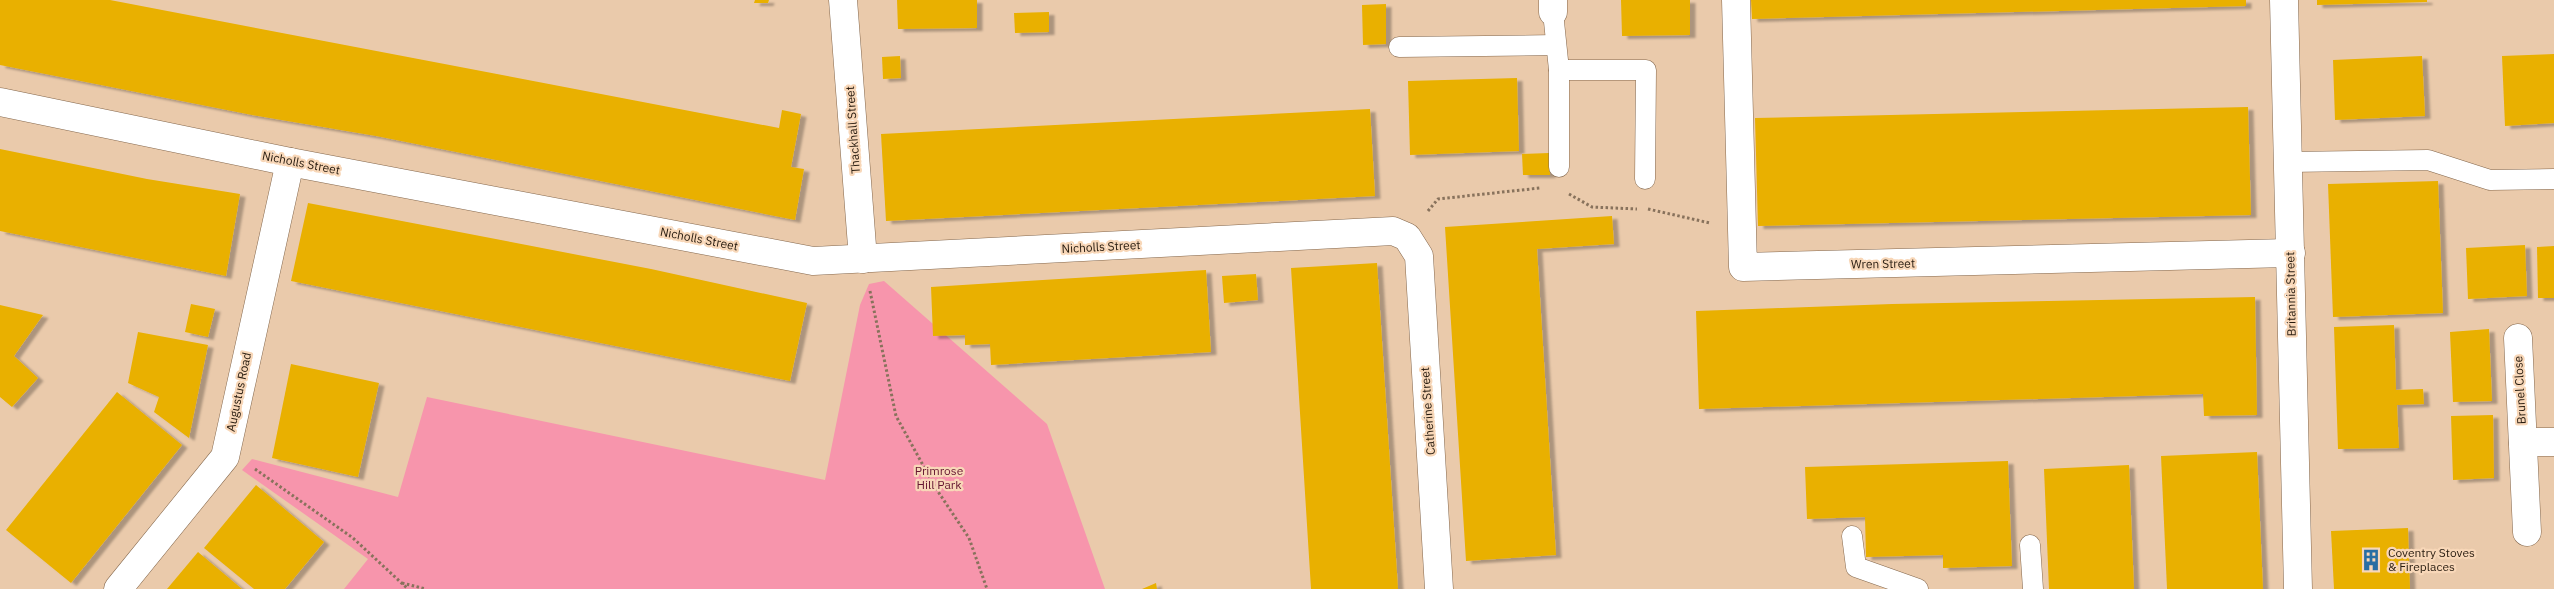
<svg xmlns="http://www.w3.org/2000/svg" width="2554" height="589" font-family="'IBM Plex Sans',sans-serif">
	<defs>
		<filter id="shadow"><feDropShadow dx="5.5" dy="3" stdDeviation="1" flood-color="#0004"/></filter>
	</defs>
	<rect width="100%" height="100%" fill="#eacaab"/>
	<!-- green -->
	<polygon fill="#f795ac" points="884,281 1047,424 1105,589 344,589 368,559 242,470 252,459 398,497 427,397 825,480 860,305 869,284"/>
	<!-- building -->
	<g fill="#e9b006" filter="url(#shadow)">
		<polygon points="0,0 110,0 779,128 782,110 801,114 791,167 804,169 795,220 376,136 252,115 0,65"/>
		<polygon points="755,0 769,0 768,3 754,3"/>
		<polygon points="897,0 977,0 977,28 898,29"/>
		<polygon points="1621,0 1690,0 1690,35 1622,36"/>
		<polygon points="1751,0 2246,0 2246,6 1752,19"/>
		<polygon points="2317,0 2427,0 2427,2 2317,5"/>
		<polygon points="1386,4 1386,44 1363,45 1362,5"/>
		<polygon points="1049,12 1049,32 1015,33 1014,13"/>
		<polygon points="2554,54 2554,123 2505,126 2502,56"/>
		<polygon points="900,56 901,78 883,79 882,57"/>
		<polygon points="2422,56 2425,116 2335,120 2333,60"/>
		<polygon points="1517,78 1519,151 1410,155 1408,81"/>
		<polygon points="2248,107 2251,215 1758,226 1755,118"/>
		<polygon points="1370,109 1375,196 886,221 881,134"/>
		<polygon points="0,149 147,179 240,194 226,276 0,231"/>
		<polygon points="1549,153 1550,175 1523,175 1522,154"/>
		<polygon points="2438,181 2443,313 2333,317 2328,184"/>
		<polygon points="308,203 651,269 807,303 790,381 291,281"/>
		<polygon points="1612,216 1614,244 1537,249 1556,555 1466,561 1445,227"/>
		<polygon points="2525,245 2527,296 2468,299 2466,248"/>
		<polygon points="2554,246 2554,298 2538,298 2537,247"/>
		<polygon points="1377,263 1398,589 1311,589 1291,268"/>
		<polygon points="1206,270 1211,352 991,365 990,344 965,345 965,335 933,336 931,287"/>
		<polygon points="1256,274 1258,300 1224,303 1222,276"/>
		<polygon points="2255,297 2257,415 2204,416 2203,394 1699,409 1696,311 1892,304"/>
		<polygon points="191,304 215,309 208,337 185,332"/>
		<polygon points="0,305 43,315 14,356 38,378 12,407 0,397"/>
		<polygon points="2394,325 2396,390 2423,389 2424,404 2397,405 2399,448 2338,449 2334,327"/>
		<polygon points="2489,329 2492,401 2453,402 2450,332"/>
		<polygon points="138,332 208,345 189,438 154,412 159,397 128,383"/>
		<polygon points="291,364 379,383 358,477 272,458"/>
		<polygon points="117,392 182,445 71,583 6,530"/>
		<polygon points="2493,415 2494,478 2453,480 2451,416"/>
		<polygon points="2257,452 2263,589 2167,589 2161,456"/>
		<polygon points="2008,461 2012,566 1943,568 1943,555 1866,557 1865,517 1807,519 1805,467"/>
		<polygon points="2129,465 2134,589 2049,589 2044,469"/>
		<polygon points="256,485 324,542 285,589 254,589 204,548"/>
		<polygon points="2408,528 2410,589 2334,589 2331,531"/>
		<polygon points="198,552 242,589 167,589"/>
		<polygon points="1156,583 1157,589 1142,589"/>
	</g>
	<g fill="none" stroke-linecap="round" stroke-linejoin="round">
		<!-- service casing -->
		<g stroke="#84674c" stroke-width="21">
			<g id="service">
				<polyline points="1553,12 1559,70 1559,167"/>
				<polyline points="1399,47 1556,45"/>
				<polyline points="1559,70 1646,70 1645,179"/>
				<polyline points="2288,162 2428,160 2490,180 2554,179"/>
				<polyline points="1852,536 1856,567 1918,589"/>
				<polyline points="2030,545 2033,589"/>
			</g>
		</g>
		<!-- minor casing -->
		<g stroke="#84674c" stroke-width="29">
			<g id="minor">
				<polyline points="843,0 863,259"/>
				<polyline points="1553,0 1553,12"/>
				<polyline points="1736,0 1743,267 2291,253"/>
				<polyline points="2284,0 2298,589"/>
				<polyline points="0,102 290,162 813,261 1393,231 1407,237 1419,256 1439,589"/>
				<polyline points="2518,338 2527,532"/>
				<polyline points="2523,442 2554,442"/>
				<polyline points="118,589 225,457 290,162"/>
			</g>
		</g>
		<!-- path -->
		<g stroke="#88725c" stroke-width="3" stroke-dasharray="2.5 2.5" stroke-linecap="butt">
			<polyline points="1569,194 1592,207 1637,209"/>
			<polyline points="1648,209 1710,223"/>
			<polyline points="1428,211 1438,199 1540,188"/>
			<polyline points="870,291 896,416 935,487 969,538 987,589"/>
			<polyline points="255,469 353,538 408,589"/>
			<polyline points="402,583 426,589"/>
		</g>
		<!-- service -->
		<use href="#service" stroke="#fff" stroke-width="20"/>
		<!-- minor -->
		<use href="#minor" stroke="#fff" stroke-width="28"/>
	</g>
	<!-- icons -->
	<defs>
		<g id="building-bare" transform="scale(1.725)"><path d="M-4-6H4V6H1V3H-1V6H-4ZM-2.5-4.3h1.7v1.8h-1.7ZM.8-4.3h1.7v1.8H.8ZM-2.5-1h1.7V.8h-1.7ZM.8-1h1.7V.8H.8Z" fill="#296ea3" stroke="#f8d7b8" stroke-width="2.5" paint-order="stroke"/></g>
	</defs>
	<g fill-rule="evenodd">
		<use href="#building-bare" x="2371" y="560"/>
	</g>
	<g text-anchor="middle" stroke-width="4.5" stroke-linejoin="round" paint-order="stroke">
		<!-- street labels -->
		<g font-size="12" fill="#271b0f" stroke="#f8d7b8">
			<text transform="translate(853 130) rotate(-94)" y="4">Thackhall Street</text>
			<text transform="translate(301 163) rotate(11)" y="4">Nicholls Street</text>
			<text transform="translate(699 239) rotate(11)" y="4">Nicholls Street</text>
			<text transform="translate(1101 247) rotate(-3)" y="4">Nicholls Street</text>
			<text transform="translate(1883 264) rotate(-1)" y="4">Wren Street</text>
			<text transform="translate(2291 294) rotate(-91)" y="4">Britannia Street</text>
			<text transform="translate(2520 390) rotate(-93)" y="4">Brunel Close</text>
			<text transform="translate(239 392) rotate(-78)" y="4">Augustus Road</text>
			<text transform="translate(1428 411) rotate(-94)" y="4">Catherine Street</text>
		</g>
		<!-- park labels -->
		<g font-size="12" fill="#661631" stroke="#f8d7b8">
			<text x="939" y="475">Primrose<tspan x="939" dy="14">Hill Park</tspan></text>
		</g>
		<!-- poi labels -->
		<g font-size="12" fill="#271b0f" stroke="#f8d7b8" text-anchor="start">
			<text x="2388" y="557">Coventry Stoves<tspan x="2388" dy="14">&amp; Fireplaces</tspan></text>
		</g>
	</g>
</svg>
